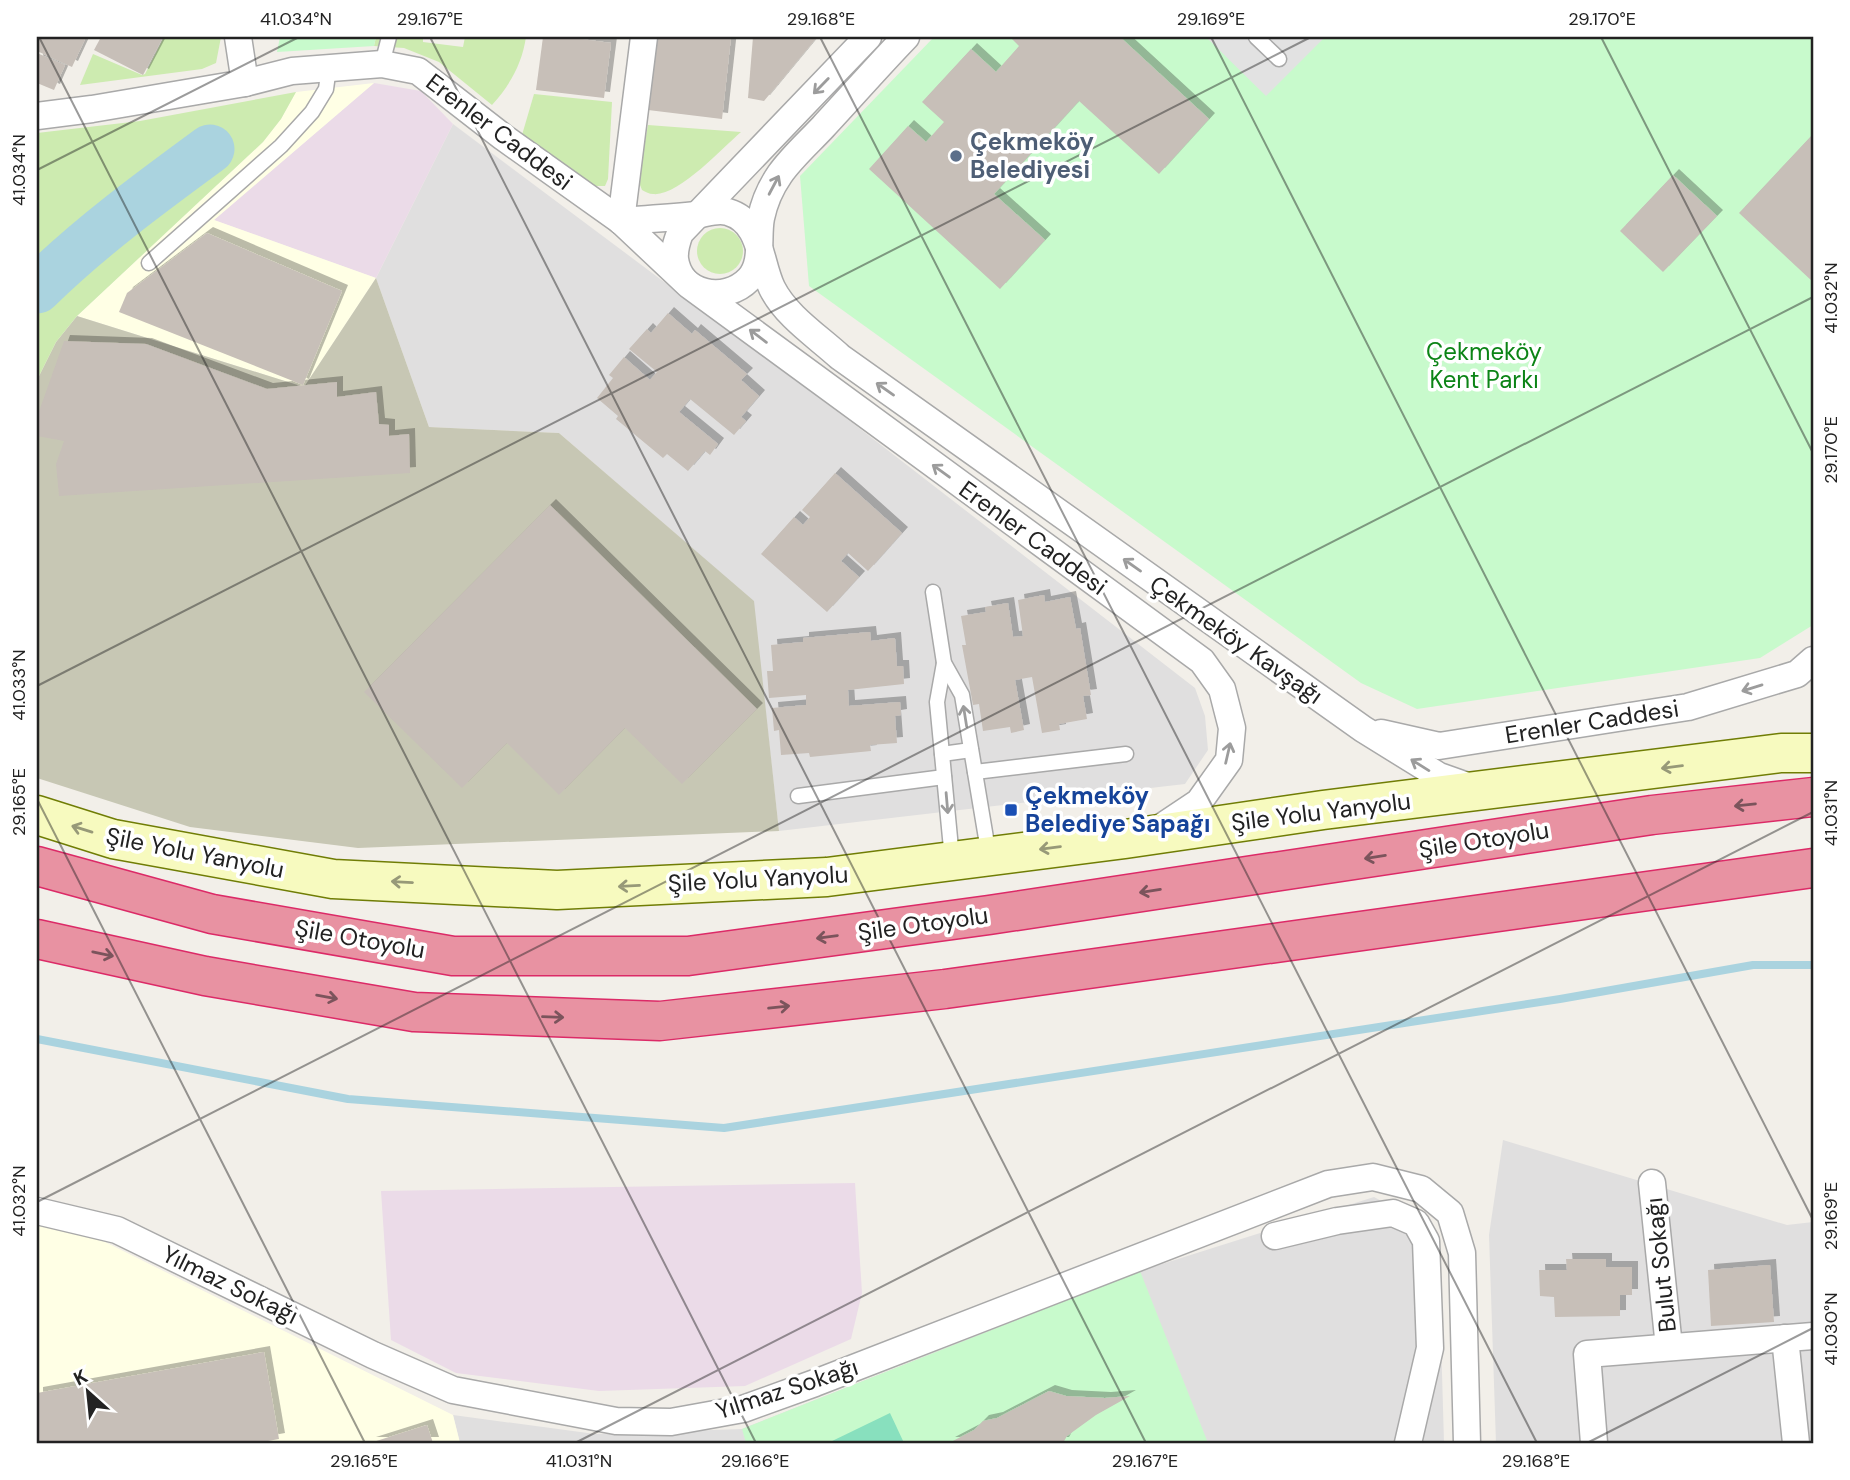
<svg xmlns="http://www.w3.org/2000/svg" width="1850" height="1480" font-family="'DM Sans',sans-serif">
	<defs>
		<filter id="shadow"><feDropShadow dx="6" dy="-6" stdDeviation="0" flood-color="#0004"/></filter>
	</defs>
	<rect width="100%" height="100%" fill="#f2efe9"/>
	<!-- residential -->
	<g fill="#e0dfdf">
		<polygon points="453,124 850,421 1195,688 1205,716 1208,750 1185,784 779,831 753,601 559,433 429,427 376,278"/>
		<polygon points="1503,1140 1787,1225 1813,1222 1813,1443 1496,1443 1489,1235"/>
		<polygon points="1374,1197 1438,1232 1444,1443 460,1443 453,1415 595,1434 742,1429 1140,1271"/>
	</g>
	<!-- industrial -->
	<g fill="#ebdbe8">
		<polygon points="374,83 421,91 453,124 376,278 214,220"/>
		<polygon points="855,1183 862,1293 851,1339 745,1386 599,1391 456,1373 391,1340 381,1191"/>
	</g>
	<!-- education -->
	<g fill="#ffffe5">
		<polygon points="374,83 214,220 376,278 304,387 77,316 263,142 281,119 296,92"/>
		<polygon points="37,1224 93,1236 453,1415 460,1443 37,1443"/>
	</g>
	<!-- construction -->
	<polygon fill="#c7c7b4" points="376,278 429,427 559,433 754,601 779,831 358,848 190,827 37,778 37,380 56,342 77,316 304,387"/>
	<!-- grass -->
	<g fill="#cdebb0">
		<polygon points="164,37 221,37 216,63 202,69 80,85 93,54 142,75 145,74"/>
		<path d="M376 37H423V42L463 47 465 37H526C522 64 510 85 492 105L439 62 404 48 374 46Z"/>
		<polygon points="296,92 281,119 263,142 77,316 56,342 37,380 37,133 140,121"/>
		<polygon points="534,94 612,102 608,179 605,186 592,186 522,135"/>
		<path d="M648 125 741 132C722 148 678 197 653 194 649 194 646 192 642 190L638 180Z"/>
		<circle cx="720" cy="251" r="23"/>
	</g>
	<!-- park -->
	<g fill="#c8facc">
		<polygon points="280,37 376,37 374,46 277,52"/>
		<polygon points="934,37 1813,37 1813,625 1760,658 1417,709 1361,683 809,286 800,176"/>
		<polygon points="1140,1271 1208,1443 746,1443 742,1429"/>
	</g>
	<!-- pitch -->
	<polygon fill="#88e0be" points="890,1413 904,1443 828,1443"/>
	<!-- parking -->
	<polygon fill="#e2e2e2" points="1206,37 1321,37 1323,39 1266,96"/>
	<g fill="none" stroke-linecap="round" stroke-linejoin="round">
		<!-- stream -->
		<polyline stroke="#aad3df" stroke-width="8" points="37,1039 348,1099 724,1128 1560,999 1753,965 1813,965"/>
		<!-- river -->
		<path stroke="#aad3df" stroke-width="49" d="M37 289C90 237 150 193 210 149"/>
	</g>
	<!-- building -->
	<g fill="#c7bfb8" filter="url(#shadow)">
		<polygon points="37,37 86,37 72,67 37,51"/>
		<polygon points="101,37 163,37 143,75 94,50"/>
		<polygon points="543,37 566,37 611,43 604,98 536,90"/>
		<polygon points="657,37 731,37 722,119 648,110"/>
		<polygon points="753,37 817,37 764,101 748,98"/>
		<polygon points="1010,37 1120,37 1209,119 1159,174 1079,101 994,194 1045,240 1000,289 869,169 908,126 926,142 944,122 922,102 971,49 996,72 1019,46"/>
		<polygon points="37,53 65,65 54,90 37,83"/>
		<polygon points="1813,134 1813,282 1739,213"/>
		<polygon points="1673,175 1717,216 1663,272 1620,231"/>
		<polygon points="207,233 342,291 303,385 119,312 127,293"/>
		<polygon points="668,313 692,334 695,330 747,374 741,380 759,396 741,417 746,421 734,435 690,399 679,412 718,444 710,455 705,451 688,471 667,454 663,458 616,419 618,416 597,398 613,378 609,375 624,357 650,380 657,372 629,349 647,329 651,333"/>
		<polygon points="64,341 146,344 267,389 337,382 337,397 376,392 379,424 389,425 389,436 409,434 410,473 59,496 56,464 64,441 37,436 37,417"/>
		<polygon points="835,473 902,533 868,571 848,553 841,561 859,577 827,612 761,554 794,517 803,525 810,517 802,510"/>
		<polygon points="550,505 757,709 682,784 625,728 559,795 507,743 462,788 364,692"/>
		<polygon points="1044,595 1045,602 1070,597 1076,629 1080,628 1091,695 1083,696 1087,719 1059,724 1060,730 1042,733 1032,677 1015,680 1024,730 1011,733 1010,727 983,731 979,704 973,705 962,645 966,645 961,616 986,612 985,607 1008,603 1013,637 1023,636 1018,600"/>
		<polygon points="870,632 871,641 895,638 897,666 903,666 904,684 848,690 849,706 900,702 901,715 895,716 897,743 870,745 871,751 810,757 809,753 781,755 779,730 774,731 772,708 806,705 806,695 769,698 767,671 773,671 771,645 803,642 803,638"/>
		<polygon points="1566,1259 1606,1259 1606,1267 1632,1267 1632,1295 1620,1295 1620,1316 1555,1317 1554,1297 1540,1296 1539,1270 1567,1270"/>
		<polygon points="1770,1265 1774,1322 1711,1326 1708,1270"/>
		<polygon points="264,1352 279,1439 257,1443 37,1443 37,1393"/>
		<polygon points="1049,1391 1066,1396 1105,1398 1130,1396 1096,1415 1067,1436 1063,1443 949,1443 974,1430 983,1421 997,1418"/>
		<polygon points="427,1425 433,1443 370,1443"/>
	</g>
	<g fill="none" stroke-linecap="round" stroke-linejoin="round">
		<!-- lane casing -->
		<g stroke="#a9a9a9" stroke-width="17">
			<g id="lane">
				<polyline points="1256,37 1279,59"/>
				<polyline points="382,64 389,37"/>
				<polyline points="149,263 281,146 312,112 326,89 329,67"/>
				<polyline points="933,592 944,663 962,695 989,856"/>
				<polyline points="944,663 937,702 952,859"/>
				<polyline points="942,754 971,750"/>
				<polyline points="975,772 1126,754"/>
				<polyline points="798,796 944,777"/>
			</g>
		</g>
		<!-- street casing -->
		<g stroke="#a9a9a9" stroke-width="29">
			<g id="street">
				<polyline points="238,37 245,83"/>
				<path d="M868 37 680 233C677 241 674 249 675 259 680 295 725 304 749 279 764 263 757 238 761 218 764 203 771 187 780 174 792 157 809 142 823 127 851 97 878 66 906 37"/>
				<polyline points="37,116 92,109 245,83 292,71 382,64 418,71 503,137 621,221 689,285 1202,661 1222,689 1232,728 1229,760 1199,802 1157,830"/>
				<path d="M621 221C646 219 671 218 696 215 708 213 717 209 728 212 762 222 759 261 772 288 786 316 817 336 840 357L1363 729 1439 776 1470 787"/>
				<polyline points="621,221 644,37"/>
				<polyline points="1381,733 1439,746 1688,707 1797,674 1813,660"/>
				<polyline points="1652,1183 1669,1347"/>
				<polyline points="37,1211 117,1230 373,1355 453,1390 616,1421 671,1422 743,1409 815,1383 1328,1184 1373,1177 1421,1189 1450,1213 1462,1253 1467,1443"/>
				<polyline points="1275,1236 1337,1221 1393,1213 1416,1223 1426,1241 1430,1348 1408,1443"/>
				<polyline points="1785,1338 1796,1443"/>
				<polyline points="1594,1443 1587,1354 1813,1336"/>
			</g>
		</g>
		<!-- secondary casing -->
		<g stroke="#707d05" stroke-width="41">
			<polyline id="secondary" points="37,815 113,839 333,879 557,890 827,877 1125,839 1323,810 1781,753 1813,753"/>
		</g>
		<!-- highway casing -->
		<g stroke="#dc2a67" stroke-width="41">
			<g id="highway">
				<polyline points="37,866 212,914 453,956 688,956 989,915 1652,815 1813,797"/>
				<polyline points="37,939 205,976 414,1012 660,1021 945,989 1813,868"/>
			</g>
		</g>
		<!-- lane -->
		<use href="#lane" stroke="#fff" stroke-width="14"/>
		<!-- street -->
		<use href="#street" stroke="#fff" stroke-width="26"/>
		<!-- secondary -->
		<use href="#secondary" stroke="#f7fabf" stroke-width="38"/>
		<!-- highway -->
		<use href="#highway" stroke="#e892a2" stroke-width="38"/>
	</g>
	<!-- one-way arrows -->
	<defs><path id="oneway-shaft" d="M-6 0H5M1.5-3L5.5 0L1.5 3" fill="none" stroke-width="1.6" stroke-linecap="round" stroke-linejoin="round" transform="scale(1.75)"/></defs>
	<g stroke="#9c9c9c">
		<use href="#oneway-shaft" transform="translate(821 86) rotate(134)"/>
		<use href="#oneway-shaft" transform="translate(774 185) rotate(-62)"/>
		<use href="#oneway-shaft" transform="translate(758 336) rotate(-143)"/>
		<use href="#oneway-shaft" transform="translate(885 389) rotate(-145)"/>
		<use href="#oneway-shaft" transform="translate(941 471) rotate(-144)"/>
		<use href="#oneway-shaft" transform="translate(1132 565) rotate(-145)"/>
		<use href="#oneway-shaft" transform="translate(1752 688) rotate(163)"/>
		<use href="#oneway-shaft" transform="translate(965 716) rotate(-99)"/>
		<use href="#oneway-shaft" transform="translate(1228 753) rotate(-77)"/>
		<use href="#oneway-shaft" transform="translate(1420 765) rotate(-148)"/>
		<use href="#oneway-shaft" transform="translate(947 803) rotate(85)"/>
	</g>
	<g stroke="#979978">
		<use href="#oneway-shaft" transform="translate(1672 767) rotate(173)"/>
		<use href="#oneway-shaft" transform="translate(82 829) rotate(-163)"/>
		<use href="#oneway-shaft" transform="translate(1050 848) rotate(173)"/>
		<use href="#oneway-shaft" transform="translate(402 882) rotate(-177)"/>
		<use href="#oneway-shaft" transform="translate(629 886) rotate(177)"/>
	</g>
	<g stroke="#7b545c">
		<use href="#oneway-shaft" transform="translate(1745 805) rotate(174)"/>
		<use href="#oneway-shaft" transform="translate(1375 857) rotate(171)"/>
		<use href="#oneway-shaft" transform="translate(1150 891) rotate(171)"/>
		<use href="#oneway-shaft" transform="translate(827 937) rotate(172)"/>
		<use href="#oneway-shaft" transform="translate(103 954) rotate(12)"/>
		<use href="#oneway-shaft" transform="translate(327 997) rotate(10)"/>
		<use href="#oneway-shaft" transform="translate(779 1007) rotate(-6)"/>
		<use href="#oneway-shaft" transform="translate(553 1017) rotate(2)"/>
	</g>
	<!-- ticks -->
	<path fill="none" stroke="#222" stroke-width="2" stroke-opacity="0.45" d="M39 37 756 1443M430 37 1146 1443M820 37 1537 1443M1211 37 1813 1220M1601 37 1813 453M37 170 299 37M37 686 1311 37M37 799 365 1443M37 1202 1813 297M575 1443 1813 812M1587 1443 1813 1328"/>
	<!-- markers -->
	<circle fill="#5c6f8a" stroke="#fff" stroke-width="2.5" cx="956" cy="156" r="7"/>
	<rect fill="#1a4fb4" stroke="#fff" stroke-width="2.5" x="1004" y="803" width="14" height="14" rx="3.5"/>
	<g text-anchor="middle" stroke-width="7" stroke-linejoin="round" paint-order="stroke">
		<!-- street labels -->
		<g font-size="24" fill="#222" stroke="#fff">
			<text transform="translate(499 132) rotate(37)" y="8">Erenler Caddesi</text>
			<text transform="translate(1033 538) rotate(36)" y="8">Erenler Caddesi</text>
			<text transform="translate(1236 640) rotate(35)" y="8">Çekmeköy Kavşağı</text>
			<text transform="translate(1592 722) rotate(-9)" y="8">Erenler Caddesi</text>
			<text transform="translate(1321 812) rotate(-7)" y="8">Şile Yolu Yanyolu</text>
			<text transform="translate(1484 840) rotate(-9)" y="8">Şile Otoyolu</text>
			<text transform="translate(195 853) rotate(11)" y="8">Şile Yolu Yanyolu</text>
			<text transform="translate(758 879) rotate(-3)" y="8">Şile Yolu Yanyolu</text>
			<text transform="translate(923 924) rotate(-8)" y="8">Şile Otoyolu</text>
			<text transform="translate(360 939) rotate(10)" y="8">Şile Otoyolu</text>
			<text transform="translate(1661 1265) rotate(-96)" y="8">Bulut Sokağı</text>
			<text transform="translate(230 1285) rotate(26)" y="8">Yılmaz Sokağı</text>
			<text transform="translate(787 1389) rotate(-18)" y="8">Yılmaz Sokağı</text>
		</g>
		<!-- service labels -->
		<g font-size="24" font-weight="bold" fill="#4e5e75" stroke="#fff" text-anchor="start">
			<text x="970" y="150">Çekmeköy<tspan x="970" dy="28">Belediyesi</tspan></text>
		</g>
		<!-- park labels -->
		<g font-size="24" fill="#0c8416" stroke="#fff">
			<text x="1484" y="360">Çekmeköy<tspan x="1484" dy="28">Kent Parkı</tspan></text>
		</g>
		<!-- transit labels -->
		<g font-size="24" font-weight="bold" fill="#164399" stroke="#fff" text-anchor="start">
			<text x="1025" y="804">Çekmeköy<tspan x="1025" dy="28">Belediye Sapağı</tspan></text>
		</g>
	</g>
	<!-- border -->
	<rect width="1850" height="1480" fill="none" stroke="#ffffff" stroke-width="77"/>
	<!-- north arrow -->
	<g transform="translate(88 1392) rotate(333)" stroke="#ffffff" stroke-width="5" paint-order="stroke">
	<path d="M0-5L12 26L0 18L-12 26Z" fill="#222222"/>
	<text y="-10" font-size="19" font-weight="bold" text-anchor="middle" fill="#222222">K</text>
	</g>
	<rect x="38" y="38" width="1774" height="1404" fill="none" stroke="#222" stroke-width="2.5"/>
	<g font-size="18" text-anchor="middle" fill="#222">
		<text x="296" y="25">41.034°N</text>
		<text x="430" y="25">29.167°E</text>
		<text x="821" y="25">29.168°E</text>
		<text x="1211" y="25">29.169°E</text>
		<text x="1602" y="25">29.170°E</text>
		<text transform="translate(19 170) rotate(-90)" y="6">41.034°N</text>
		<text transform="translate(1831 298) rotate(-90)" y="6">41.032°N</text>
		<text transform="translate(1831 450) rotate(-90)" y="6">29.170°E</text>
		<text transform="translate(19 685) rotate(-90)" y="6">41.033°N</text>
		<text transform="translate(19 802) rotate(-90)" y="6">29.165°E</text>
		<text transform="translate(1831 813) rotate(-90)" y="6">41.031°N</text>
		<text transform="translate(19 1201) rotate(-90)" y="6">41.032°N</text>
		<text transform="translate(1831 1216) rotate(-90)" y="6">29.169°E</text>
		<text transform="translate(1831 1329) rotate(-90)" y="6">41.030°N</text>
		<text x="364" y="1467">29.165°E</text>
		<text x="579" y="1467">41.031°N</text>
		<text x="755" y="1467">29.166°E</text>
		<text x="1145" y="1467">29.167°E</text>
		<text x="1536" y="1467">29.168°E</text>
	</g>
</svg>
